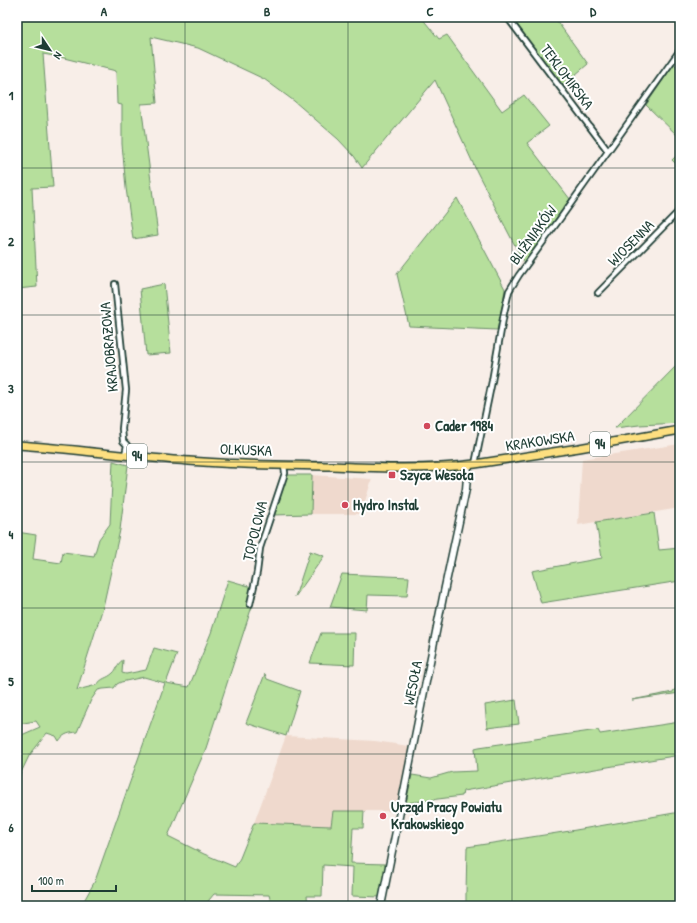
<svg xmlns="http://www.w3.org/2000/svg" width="697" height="923" font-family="'Patrick Hand',sans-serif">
	<rect width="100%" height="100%" fill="#f8eee8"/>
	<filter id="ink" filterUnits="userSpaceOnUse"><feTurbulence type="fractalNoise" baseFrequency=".025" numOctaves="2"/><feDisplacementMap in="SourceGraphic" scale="8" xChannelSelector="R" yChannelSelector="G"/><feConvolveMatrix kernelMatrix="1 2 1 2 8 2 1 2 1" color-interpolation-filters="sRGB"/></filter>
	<g filter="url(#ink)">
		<!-- built -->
		<g fill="#efd9cd">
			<polygon points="680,444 680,508 578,525 582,459"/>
			<polygon points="312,475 372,479 361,514 311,514"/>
			<polygon points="286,736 375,741 409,746 397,811 333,811 331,826 254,823"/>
		</g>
		<!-- green -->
		<g fill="#b6df9c" stroke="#6a8e68">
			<polygon points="17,17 421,17 439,39 447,35 502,111 524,95 549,126 527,143 570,199 524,263 477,172 435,80 362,168 354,156 338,139 294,101 264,79 198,48 151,37 157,103 141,104 158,235 133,239 126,188 122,144 122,105 117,104 116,71 60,57 43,54 53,187 32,188 37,287 17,289"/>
			<polygon points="511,17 554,17 588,64 562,86"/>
			<polygon points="674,64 680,70 680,138 646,105"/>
			<polygon points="680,152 680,168 672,160"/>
			<polygon points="457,198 505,289 502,308 497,330 409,326 397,274"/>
			<polygon points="164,284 171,353 146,355 140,289"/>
			<polygon points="680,362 680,423 639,425 615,428"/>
			<path d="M113 461 128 465 120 530 103 607 77 690 97 685C102 677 107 679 113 673 117 670 117 663 123 660L122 673 126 674 146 670 154 648 177 654 166 683 189 687 211 633 228 580 252 587 256 594 206 748 168 836 204 854 235 867 240 858 254 823 331 826 333 811H364L363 828H353L351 863 386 864 380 897 352 896 353 867 323 865 322 896H307L308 906H272L269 895 214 894 204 906H81L95 881 165 683 144 677 121 682 117 684 114 688 103 689 98 690 91 700 77 732C70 733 64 733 59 741L56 736 47 733 29 756 17 781V769L18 765H17V737L40 727 36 721 17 724V532L36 535 33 559 61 563 63 552 94 556 99 539 110 524Z"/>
			<polygon points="286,475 312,475 311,514 273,515"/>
			<polygon points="654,513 659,550 680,548 680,581 541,603 532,571 602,558 596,522"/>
			<polygon points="310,551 324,556 295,597"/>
			<polygon points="342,574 409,577 407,596 368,595 367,610 330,607"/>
			<polygon points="321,633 355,633 354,665 310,663"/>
			<polygon points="265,674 267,679 300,691 286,736 246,723"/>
			<polygon points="680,689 680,693 632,700 673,692 674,690"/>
			<polygon points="516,700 519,724 487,728 485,705"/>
			<polygon points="680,722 680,755 463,791 462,796 406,803 412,775 431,778 452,772 477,771 475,748 479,747 598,730 600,734"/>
			<polygon points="680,812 680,906 466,906 466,893 467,847 570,831"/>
		</g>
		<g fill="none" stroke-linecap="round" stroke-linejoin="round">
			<!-- street casing -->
			<g stroke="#1f3d34" stroke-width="8">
				<g id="street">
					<polyline points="507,17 608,151"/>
					<polyline points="115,284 126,390 122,429 123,441 127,445 125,455"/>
					<polyline points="598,293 680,210"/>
					<polyline points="475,464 492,381 504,313 509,291 519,275 562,216 680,50"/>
					<polyline points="250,604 257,572 260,548 285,473 284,465"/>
				</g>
			</g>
			<!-- secondary casing -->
			<g stroke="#1f3d34" stroke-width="9">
				<polyline id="secondary" points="381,906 445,587 466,489 468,465"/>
			</g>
			<!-- primary casing -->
			<g stroke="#1f3d34" stroke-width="10">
				<path id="primary" d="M17 445C75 449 132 457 189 461 237 465 284 465 332 466 379 468 427 470 475 464L579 448 680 430"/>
			</g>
			<!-- street -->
			<use href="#street" stroke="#fff" stroke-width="4.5"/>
			<!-- secondary -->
			<use href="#secondary" stroke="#fff" stroke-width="6"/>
			<!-- primary -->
			<use href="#primary" stroke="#fddf80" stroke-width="7"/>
		</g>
	</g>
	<!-- grid -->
	<path fill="none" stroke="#1f3d34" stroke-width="1" stroke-opacity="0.55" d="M185 17V906M348 17V906M512 17V906M17 168H680M17 315H680M17 462H680M17 608H680M17 754H680"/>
	<!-- markers -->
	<g fill="#d1495b" stroke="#fff" stroke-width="1.5">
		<circle cx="427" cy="426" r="4"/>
		<rect x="388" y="471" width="8" height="8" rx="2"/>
		<circle cx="345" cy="505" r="4"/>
		<circle cx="383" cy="816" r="4"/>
	</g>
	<g text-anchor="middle" stroke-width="4" stroke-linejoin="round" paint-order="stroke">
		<!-- shield labels -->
		<g fill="#fff" stroke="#627771" stroke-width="1">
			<rect x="590" y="432" width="20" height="24" rx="3"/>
			<rect x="127" y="444" width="20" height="24" rx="3"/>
		</g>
		<g font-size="14" font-weight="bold" fill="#1f3d34">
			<text x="600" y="449">94</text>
			<text x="137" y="461">94</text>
		</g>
		<!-- street labels -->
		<g font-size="15" fill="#1f3d34" stroke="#fff">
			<text transform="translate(567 77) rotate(53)" y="5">TEKLOMIRSKA</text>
			<text transform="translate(533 235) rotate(-54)" y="5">BLIŹNIAKÓW</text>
			<text transform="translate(631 243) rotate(-45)" y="5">WIOSENNA</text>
			<text transform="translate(109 347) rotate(-95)" y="5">KRAJOBRAZOWA</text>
			<text transform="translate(540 441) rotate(-9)" y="5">KRAKOWSKA</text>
			<text transform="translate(246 450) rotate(2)" y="5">OLKUSKA</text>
			<text transform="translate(255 531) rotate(-76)" y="5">TOPOLOWA</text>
			<text transform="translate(413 683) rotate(-79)" y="5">WESOŁA</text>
		</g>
		<!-- poi labels -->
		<g font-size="15" font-weight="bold" fill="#1f3d34" stroke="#fff" text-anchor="start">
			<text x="435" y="431">Cader 1984</text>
			<text x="400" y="480">Szyce Wesoła</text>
			<text x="353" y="510">Hydro Instal</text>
			<text x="391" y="812">Urząd Pracy Powiatu<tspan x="391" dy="17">Krakowskiego</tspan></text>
		</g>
	</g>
	<!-- margin -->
	<rect width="697" height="923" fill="none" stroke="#fff" stroke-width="44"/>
	<!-- north arrow -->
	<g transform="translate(50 50) rotate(125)" stroke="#ffffff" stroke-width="3" paint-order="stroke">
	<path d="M0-3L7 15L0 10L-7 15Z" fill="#1f3d34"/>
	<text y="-6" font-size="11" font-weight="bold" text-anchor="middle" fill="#1f3d34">N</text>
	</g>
	<!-- scale -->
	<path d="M32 885v6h84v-6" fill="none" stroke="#1f3d34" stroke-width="2"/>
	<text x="38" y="885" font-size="12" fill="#1f3d34" stroke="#ffffff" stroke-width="3" paint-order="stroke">100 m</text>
	<rect x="22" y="22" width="653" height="879" fill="none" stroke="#1f3d34" stroke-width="1.5"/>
	<g font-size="13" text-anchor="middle" font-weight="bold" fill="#1f3d34">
		<text x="104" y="16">A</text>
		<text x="267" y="16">B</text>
		<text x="430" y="16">C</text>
		<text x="593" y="16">D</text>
		<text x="11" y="100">1</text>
		<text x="11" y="246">2</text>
		<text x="11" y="393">3</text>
		<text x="11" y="539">4</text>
		<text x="11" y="686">5</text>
		<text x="11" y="832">6</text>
	</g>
</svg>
